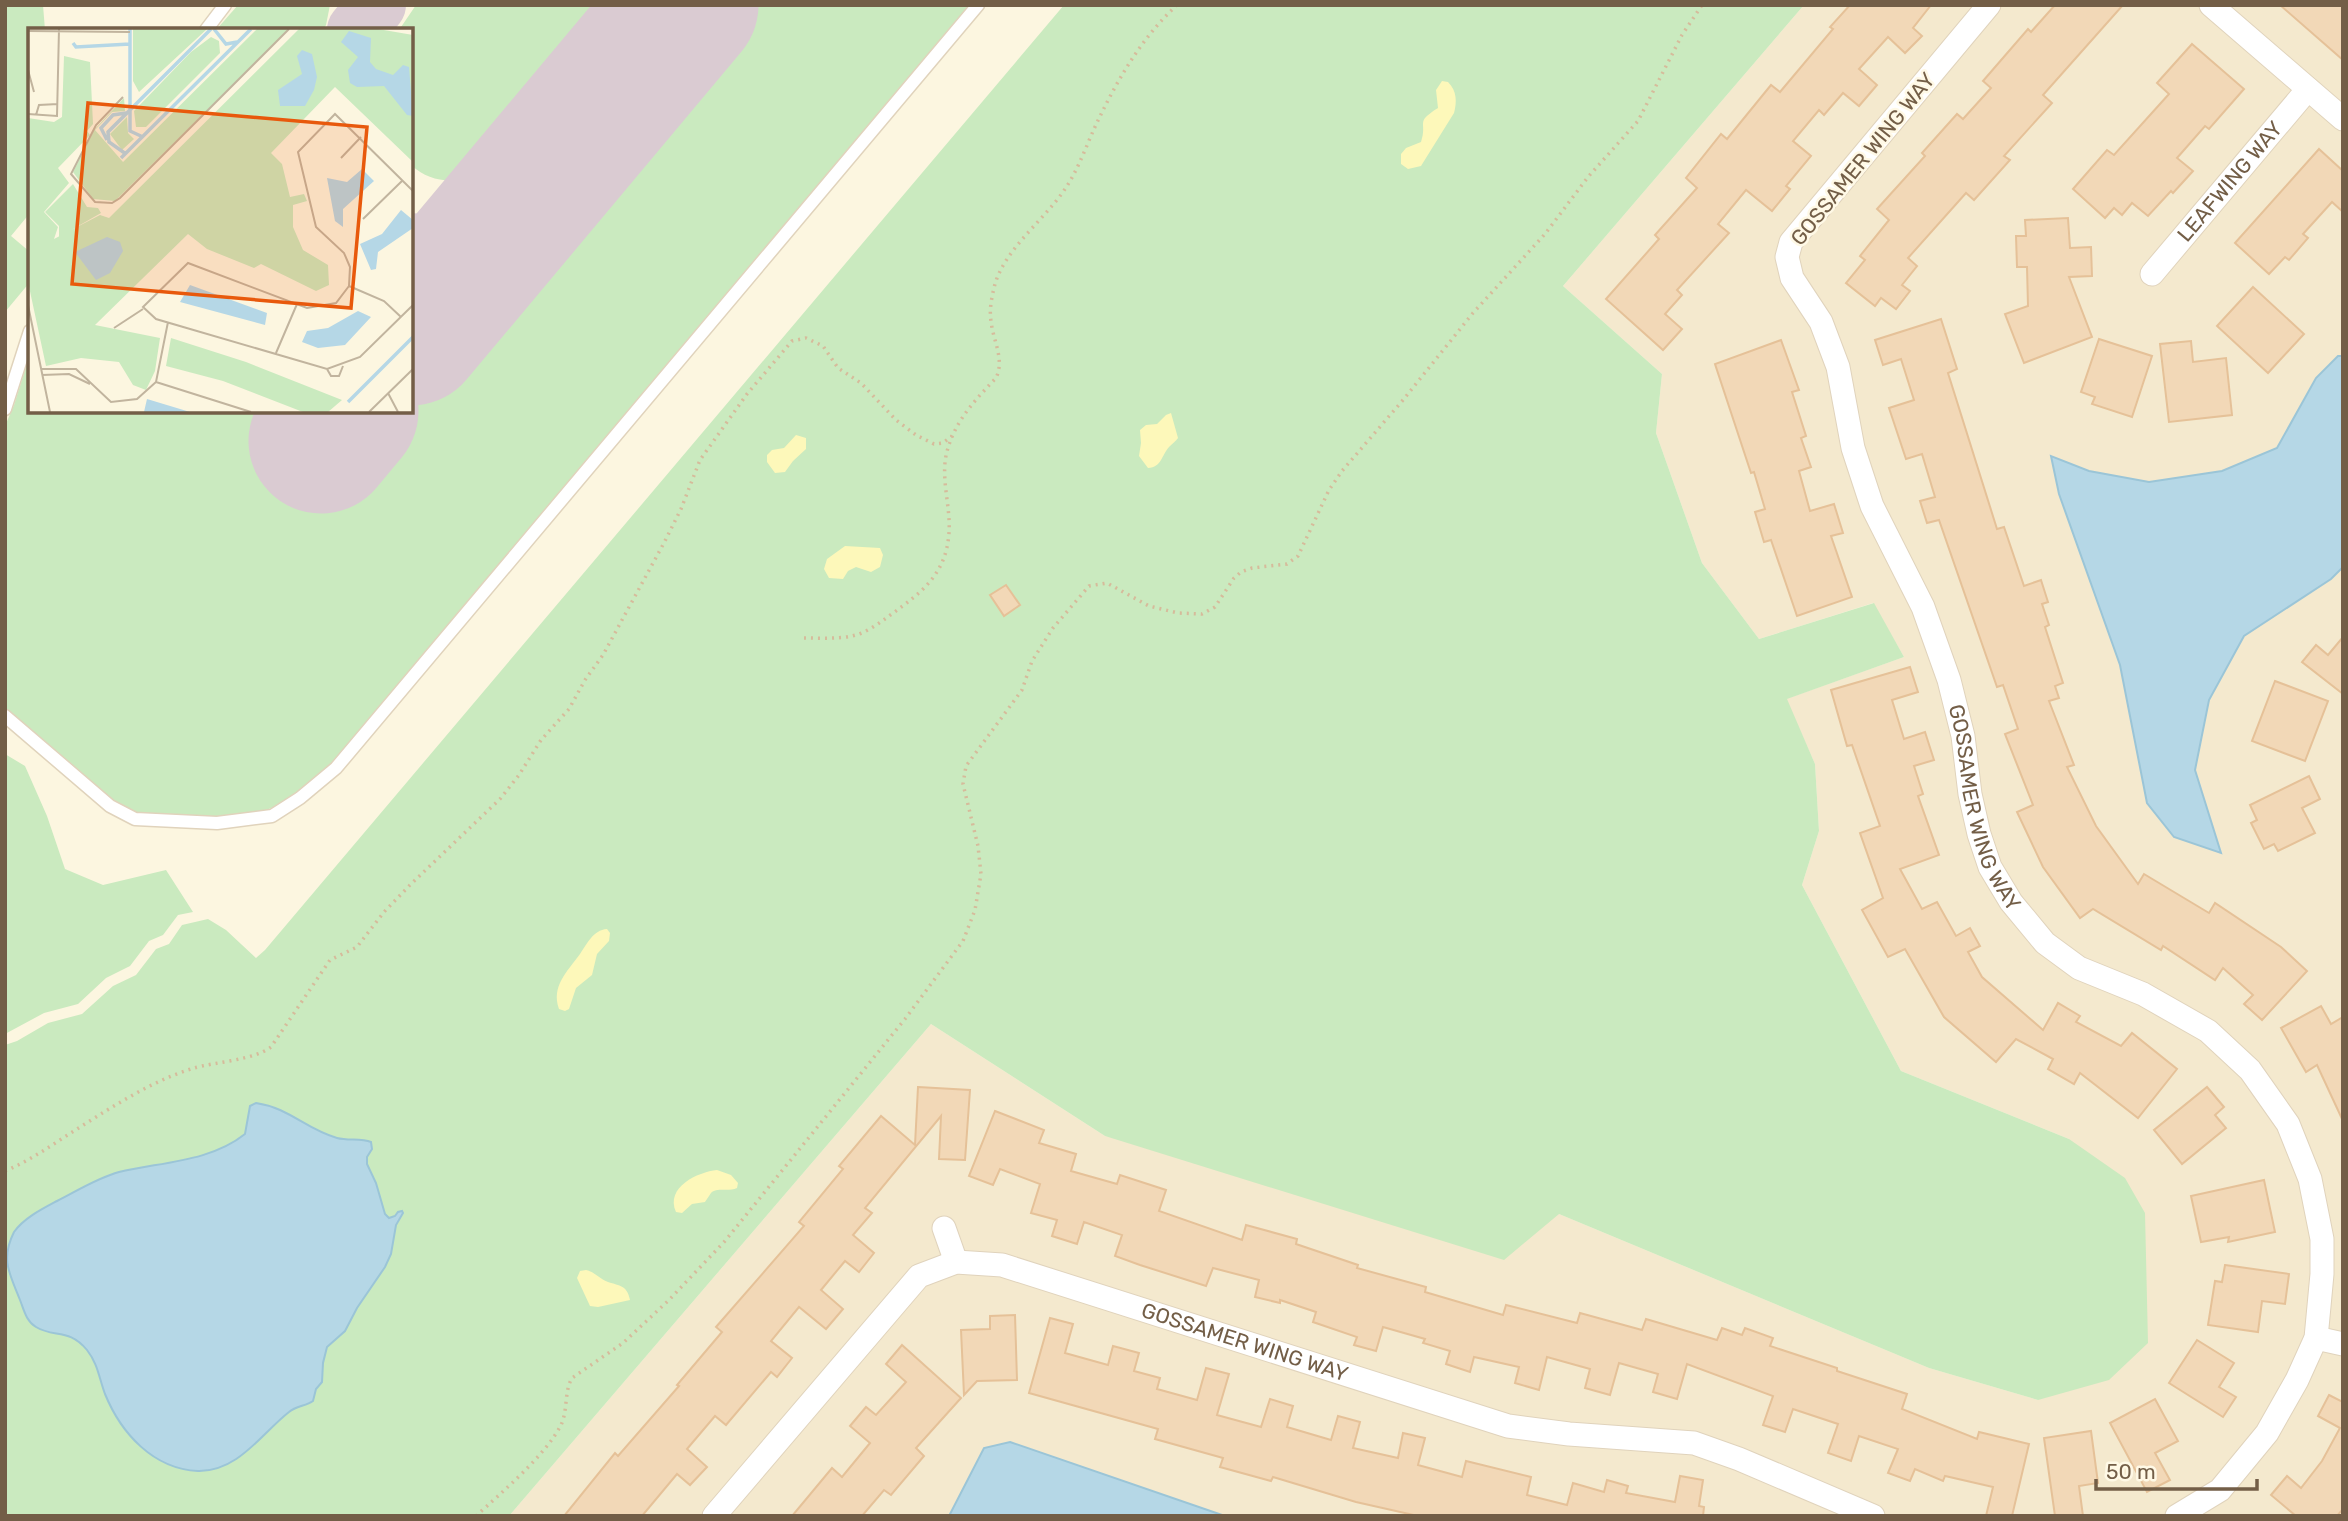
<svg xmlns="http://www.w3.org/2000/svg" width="2348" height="1521" font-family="Rubik,sans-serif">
	<rect width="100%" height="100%" fill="#fcf6e0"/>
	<!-- residential -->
	<polygon fill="#f4e9ce" points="1804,5 2343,5 2343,1516 509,1516 931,1024 1105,1136 1559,1214 1929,1368 2038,1400 2069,1139 1901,1071 1802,885 1819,831 1815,764 1786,699 1904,657 1873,603 1759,639 1702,563 1656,433 1662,374 1563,286"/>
	<!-- green -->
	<g fill="#caeabf">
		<polygon points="5,5 43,5 45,30 30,30 30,213 11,236 30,252 30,282 5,312"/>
		<polygon points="238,5 330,5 326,25 323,30 216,30"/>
		<path d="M416 5H638L508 160C479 179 440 192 411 165V30H399Z"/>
		<polygon points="731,5 973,5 337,758 298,797 264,811 214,817 141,815 112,802 5,711 5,426 14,405 30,354 30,411 286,411 290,415 283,424 339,470 389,411 411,411 411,385"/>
		<polygon points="1064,5 1804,5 1563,286 1662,374 1656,433 1702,563 1759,639 1874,603 1904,657 1787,699 1815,764 1819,831 1802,885 1901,1071 2069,1139 2125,1178 2145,1213 2148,1343 2109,1380 2038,1400 1929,1368 1559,1214 1504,1260 1105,1136 931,1024 509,1516 5,1516 5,1045 17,1041 48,1023 82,1014 113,986 136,975 156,949 169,944 182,925 208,919 226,930 256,958 265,950"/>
		<polygon points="5,754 25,766 47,816 65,869 103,885 166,870 193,912 178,915 163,935 149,941 130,966 106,978 78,1004 44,1013 5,1034"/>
	</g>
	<!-- sand -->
	<g fill="#fdf8ba">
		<path d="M1442 81 1448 82C1457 91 1457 102 1454 113L1421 166 1408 169 1401 164V154L1406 148 1421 142C1428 121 1414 123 1438 108L1436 90Z"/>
		<path d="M1171 413 1178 438C1176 441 1172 444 1169 447 1161 456 1162 467 1148 468L1139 456 1141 443 1140 430 1146 425 1157 424 1166 415Z"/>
		<polygon points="796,435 806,438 806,449 793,461 785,472 775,473 767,462 767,455 772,450 784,448"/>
		<polygon points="845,546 880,548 883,555 880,567 871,572 856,567 848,571 843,579 829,578 824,569 827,559"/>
		<path d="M607 929 610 933 609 941 597 954 592 975 576 988 569 1009 565 1011 559 1009C551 986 567 972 580 954 587 944 593 930 607 929Z"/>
		<path d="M717 1170 731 1175 738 1183 737 1188C729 1192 716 1187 711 1193 709 1196 707 1199 705 1202L692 1204 682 1213 676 1212C665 1187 698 1172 717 1170Z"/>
		<path d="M586 1270C595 1272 600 1279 608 1282 620 1286 627 1285 630 1300L598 1307 590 1306 577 1278 580 1271Z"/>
	</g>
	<!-- water -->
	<g fill="#b5d7e6" stroke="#9bc5d7" stroke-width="2">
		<polygon points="2338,356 2343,356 2343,567 2331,579 2244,636 2209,700 2195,770 2221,853 2174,837 2147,803 2120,665 2059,494 2051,456 2089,471 2149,482 2222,471 2277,448 2316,378"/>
		<path d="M256 1103C290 1108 305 1129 337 1138 348 1141 361 1138 371 1142L372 1149 367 1157V1164L376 1183 385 1214 389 1218 395 1216 398 1212 402 1211 403 1213 396 1225 391 1254 385 1267 357 1308 345 1331 327 1347 323 1363 322 1382 316 1389 313 1401C306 1406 296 1406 289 1412 262 1433 238 1472 198 1471 153 1469 121 1433 105 1394 99 1378 98 1364 87 1350 69 1328 54 1338 36 1327 26 1321 24 1310 20 1300 10 1274 0 1260 14 1232 24 1218 42 1209 57 1201 77 1191 97 1178 119 1172 161 1162 210 1162 245 1134L250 1106Z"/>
		<polygon points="1010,1442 1225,1516 949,1516 984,1448"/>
	</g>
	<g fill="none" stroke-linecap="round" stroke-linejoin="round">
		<!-- taxiway -->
		<g stroke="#dacbd2" stroke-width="58">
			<polyline points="356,30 377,5"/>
			<path d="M411 242C438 256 460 250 488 243"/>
		</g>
		<!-- runway -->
		<g stroke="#dacbd2" stroke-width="145">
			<polyline points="411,333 686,5"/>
			<polyline points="321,441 346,411"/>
		</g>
	</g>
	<!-- building -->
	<g fill="#f2d8b7" stroke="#e5c198" stroke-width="2">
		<polygon points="1850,5 1931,5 1913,28 1922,36 1905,53 1888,37 1859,69 1877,85 1859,106 1843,93 1824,115 1819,110 1793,141 1811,156 1786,186 1790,189 1772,211 1746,190 1718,224 1729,233 1677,290 1682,295 1665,314 1682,329 1663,350 1606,299 1659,239 1655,235 1697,188 1686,178 1721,134 1727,139 1771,85 1780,92 1833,29 1830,27"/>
		<polygon points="2055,5 2123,5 2043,95 2052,103 2004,156 2010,160 1974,200 1966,193 1908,258 1917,266 1902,285 1910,291 1896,309 1881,298 1875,306 1846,283 1865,260 1860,256 1889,220 1877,209 1925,156 1922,153 1957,114 1963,119 1991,88 1983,81 2028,29 2031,32"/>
		<polygon points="2280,5 2343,5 2343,60"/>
		<polygon points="2192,44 2244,89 2209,129 2205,126 2177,158 2193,171 2173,193 2171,191 2148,216 2132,203 2122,215 2114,208 2105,218 2073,189 2107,150 2114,155 2169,94 2157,83"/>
		<polygon points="2319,149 2343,171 2343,212 2332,202 2303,234 2308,238 2289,260 2285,257 2269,274 2235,243"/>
		<polygon points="2068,218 2070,248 2091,247 2092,276 2069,277 2092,337 2024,363 2005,314 2028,306 2027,267 2017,267 2016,236 2026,236 2025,220"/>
		<polygon points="2253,287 2304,334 2268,373 2217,326"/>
		<polygon points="1941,319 1957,369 1948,373 1997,529 2004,527 2024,586 2041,580 2048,602 2042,604 2049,625 2045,627 2063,683 2055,686 2059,698 2049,701 2074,765 2067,767 2096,826 2138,884 2144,874 2209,913 2215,903 2281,947 2307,971 2262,1020 2244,1004 2253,995 2223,968 2215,980 2163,946 2161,950 2093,909 2080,918 2043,867 2017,812 2033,805 2005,734 2018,729 2003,685 1997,687 1939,520 1927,523 1920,501 1935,497 1922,454 1906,459 1889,408 1914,400 1901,359 1883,365 1875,340"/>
		<polygon points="2099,339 2152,356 2132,417 2092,404 2095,397 2081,392"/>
		<polygon points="1781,340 1799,390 1792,392 1806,436 1801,438 1811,467 1799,471 1810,511 1834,504 1843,533 1831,536 1852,597 1797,616 1771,540 1764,542 1755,512 1765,509 1754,472 1751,473 1715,364"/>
		<polygon points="2191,341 2193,362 2226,358 2232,415 2169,422 2160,344"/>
		<polygon points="1006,585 1020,605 1004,616 990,595"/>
		<polygon points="2343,637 2343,694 2302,662 2316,645 2328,655"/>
		<polygon points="1910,667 1918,692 1892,700 1904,739 1925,732 1934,760 1914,766 1923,794 1918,796 1939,855 1900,869 1922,909 1937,902 1956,936 1970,928 1980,946 1968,952 1982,977 2043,1030 2058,1003 2080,1016 2076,1022 2121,1046 2132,1033 2177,1069 2138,1118 2080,1073 2074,1084 2048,1069 2053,1059 2016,1039 1996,1062 1944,1017 1905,949 1888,957 1862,910 1883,898 1860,833 1880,826 1852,745 1847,746 1831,690"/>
		<polygon points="2275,681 2328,701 2305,761 2252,741"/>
		<polygon points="2309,776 2320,799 2302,808 2315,833 2278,851 2274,844 2264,849 2251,823 2257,820 2250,805"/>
		<polygon points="2321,1006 2331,1024 2343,1017 2343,1121 2317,1065 2306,1072 2281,1028"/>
		<polygon points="918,1087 970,1090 965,1160 939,1159 941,1116 865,1208 872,1213 853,1235 874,1253 859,1272 845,1261 821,1290 843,1309 826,1329 799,1307 771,1341 792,1358 777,1377 771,1372 726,1425 715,1416 687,1449 707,1467 690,1485 677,1474 642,1516 564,1516 615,1453 618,1456 679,1386 677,1385 722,1332 716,1327 804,1226 799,1222 843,1169 839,1166 881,1116 915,1145"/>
		<polygon points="2207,1087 2224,1107 2215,1115 2226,1128 2182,1164 2154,1130"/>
		<polygon points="995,1111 1044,1130 1039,1143 1076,1154 1071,1171 1117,1184 1120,1175 1166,1190 1159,1211 1242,1240 1246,1225 1297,1239 1296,1244 1358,1265 1357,1268 1426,1287 1425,1292 1503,1315 1506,1305 1577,1323 1580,1313 1642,1330 1646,1319 1717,1340 1722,1328 1742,1335 1745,1328 1773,1338 1770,1346 1837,1368 1837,1371 1907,1394 1902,1409 1977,1439 1979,1432 2029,1444 2012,1516 1986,1516 1993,1487 1945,1476 1943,1481 1915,1469 1910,1481 1888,1473 1898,1449 1859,1436 1851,1461 1828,1453 1838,1424 1793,1409 1785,1432 1763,1425 1773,1396 1687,1364 1677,1399 1653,1392 1658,1374 1619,1363 1610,1395 1585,1388 1590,1369 1547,1357 1539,1390 1515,1383 1519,1367 1474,1357 1470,1372 1446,1364 1450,1351 1423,1343 1425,1339 1383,1327 1376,1351 1354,1345 1357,1337 1313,1322 1316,1312 1280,1300 1280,1303 1255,1297 1259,1280 1213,1268 1206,1286 1140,1265 1115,1256 1122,1235 1084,1222 1077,1244 1052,1236 1057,1220 1031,1213 1040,1184 1000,1169 993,1185 969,1176"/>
		<polygon points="2264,1180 2275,1232 2228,1242 2229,1237 2201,1242 2191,1196"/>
		<polygon points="2225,1265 2289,1274 2285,1304 2262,1301 2258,1332 2208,1325 2215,1281 2222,1282"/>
		<polygon points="1015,1315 1017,1380 977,1381 964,1395 961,1330 990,1329 990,1316"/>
		<polygon points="1050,1318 1073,1324 1065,1353 1108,1365 1113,1346 1139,1353 1134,1371 1160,1378 1157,1389 1197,1400 1206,1368 1229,1374 1217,1415 1261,1427 1270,1399 1293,1406 1287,1427 1331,1440 1338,1416 1360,1422 1353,1448 1398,1458 1403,1433 1425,1438 1418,1465 1462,1477 1466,1461 1531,1477 1527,1495 1567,1505 1573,1483 1604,1492 1607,1480 1628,1486 1626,1493 1675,1502 1680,1476 1703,1480 1699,1506 1704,1507 1703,1516 1418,1516 1356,1502 1273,1477 1271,1481 1220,1467 1223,1458 1155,1439 1158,1429 1029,1393"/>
		<polygon points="2197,1340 2234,1363 2219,1387 2236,1397 2223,1417 2169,1383"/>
		<polygon points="902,1345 961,1398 916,1448 924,1456 891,1495 884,1490 862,1516 792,1516 832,1468 842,1477 870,1443 850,1426 866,1407 876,1415 906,1382 886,1364"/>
		<polygon points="2329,1395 2343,1402 2343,1509 2337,1516 2296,1516 2271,1495 2287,1476 2301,1488 2322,1461 2340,1428 2318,1416"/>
		<polygon points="2155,1399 2178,1441 2155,1453 2170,1480 2147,1492 2110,1423"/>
		<polygon points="2091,1431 2098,1483 2079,1486 2083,1516 2055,1516 2044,1438"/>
	</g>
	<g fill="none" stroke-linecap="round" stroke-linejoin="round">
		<!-- lane casing -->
		<g stroke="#e0d3bc" stroke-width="15">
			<g id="lane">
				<polyline points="206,30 225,5"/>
				<polyline points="5,409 30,331"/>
				<polyline points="5,716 110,806 135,819 217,823 272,816 300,798 336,768 978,5"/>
			</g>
		</g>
		<!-- street casing -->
		<g stroke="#e0d3bc" stroke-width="25">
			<g id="street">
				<path id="s1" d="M1989 5 1791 242 1787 257 1792 278 1821 322 1838 367 1853 448 1872 506 1923 607 1949 680 1963 736 1970 794 1979 834 1990 867 2011 902 2045 943 2079 968 2143 994 2208 1031 2250 1070 2288 1124 2310 1179 2322 1239V1274L2316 1338 2297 1380 2267 1433 2220 1490 2177 1516"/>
				<polyline points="2211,5 2343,119"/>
				<path id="s2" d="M2152 274 2308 89"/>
				<polyline points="944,1228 956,1262"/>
				<polyline points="2316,1338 2343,1344"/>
				<path id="s3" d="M714 1516 919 1276 956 1262 1002 1265 1508 1426 1569 1434 1694 1443 1739 1459 1873 1516"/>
			</g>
		</g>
		<!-- path -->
		<g stroke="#d6bb9b" stroke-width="3.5" stroke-dasharray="2 5" stroke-linecap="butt">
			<path d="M804 638C820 638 837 639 852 636 866 633 878 624 889 616 921 593 946 575 949 533 951 505 939 475 948 448 956 420 976 399 996 378 1005 359 993 341 991 321 989 309 992 296 995 284 1006 247 1046 219 1067 186 1078 169 1086 147 1094 129 1115 84 1140 39 1177 5"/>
			<path d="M5 1171C27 1162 46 1149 66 1136 106 1111 148 1082 194 1068 215 1062 254 1060 271 1047L330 960 357 947 384 912 410 885 500 799 519 775 541 740 569 709 585 680 603 655 665 541 681 509 700 460 747 394 792 341 806 338 823 346 838 368 861 383 896 420 916 435 934 444 943 443 952 436"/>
			<path d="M476 1516C502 1492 545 1456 561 1425 568 1410 564 1392 572 1378L623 1343 669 1300 725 1241 905 1019 963 941 975 910 981 874 978 846 963 784 966 766 1022 690 1032 661 1053 628 1089 586 1107 583 1149 606 1178 613 1202 614 1215 607 1234 578 1241 572 1252 568 1287 564 1298 556 1329 490 1342 471 1403 400 1473 313 1545 234 1588 177 1638 121 1682 35 1702 5"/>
		</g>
		<!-- lane -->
		<use href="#lane" stroke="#fff" stroke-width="12"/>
		<!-- street -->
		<use href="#street" stroke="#fff" stroke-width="23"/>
	</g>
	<g text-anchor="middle" stroke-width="5" stroke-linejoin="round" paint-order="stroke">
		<!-- street labels -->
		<g font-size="21" fill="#735e47" stroke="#fff9e6">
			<text transform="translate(1863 159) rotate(-51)" y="7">GOSSAMER WING WAY</text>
			<text dy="7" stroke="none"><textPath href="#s2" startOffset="121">LEAFWING WAY</textPath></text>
			<text dy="7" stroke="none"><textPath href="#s1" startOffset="914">GOSSAMER WING WAY</textPath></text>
			<text dy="7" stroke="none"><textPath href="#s3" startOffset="656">GOSSAMER WING WAY</textPath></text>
		</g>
	</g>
	<!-- overview -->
	<g transform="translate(28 28)">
		<rect width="385" height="385" fill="#fcf6e0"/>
		<path d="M105 1H179L111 64 105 53ZM229 1H261L87 173 65 171 45 144 66 102 96 70 97 83 84 84 67 102 95 134ZM271 1H350L385 7V134L307 59 243 125 254 136 262 169 276 166 279 173 265 177V199L275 222 300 237 301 257 288 263 233 236 226 240 179 221 160 206 67 297 132 310 127 343 118 362 105 357 91 334 53 330 18 338 0 254V90L26 94 34 89 36 28 62 34 65 96 59 103 62 107 30 140 41 155 16 184 30 199 26 211 72 187 81 190ZM183 9 191 13 192 25 118 99H108L106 83 163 24ZM99 89 100 105 106 111 94 122 82 106ZM45 156 59 179 70 180 73 185 31 209V198L17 184ZM143 310 218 334 314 372 300 384H275L195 353 138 338Z" fill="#caeabf"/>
		<path d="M321 3 343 10 342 34 348 41 365 47 375 37 381 39 385 88 379 87 356 58 329 59 322 55 320 42 330 29 313 14ZM274 22 284 26 289 49 286 62 277 78H252L250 62 274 46 269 28ZM334 141 346 153 315 181V199L307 193 299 150 319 154ZM373 182 385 192V200L350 224 348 241 343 242 332 216 354 206ZM79 209 92 214 95 223 82 245 68 252 47 224ZM162 257 239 285 237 297 152 274ZM330 283 343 289 317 317 290 320 274 314 279 303 300 300ZM119 371 162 384H116Z" fill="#b5d7e6"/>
		<path fill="none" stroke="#b5d7e6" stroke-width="3.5" d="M102 1V103L115 109M186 1 198 16 209 14M45 15 48 19 102 16M79 112 73 100 85 87 98 85M98 126 81 114 80 104 183 1M93 130 223 1M320 374 385 309"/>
		<path fill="none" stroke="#c1b49e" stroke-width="2" d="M0 3 102 4M0 42 6 64M95 69 68 97 43 146 67 174 84 175 92 170 261 1M0 86 29 88 31 1M8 87 11 77 30 76M313 130 333 109M385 163 307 86 270 124 288 199 316 225 322 239 321 258 308 275 279 280 160 235 115 279 128 291 299 341 332 329 385 277M335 191 375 152M321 258 356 273 373 289M0 277 22 384M86 300 115 281M248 325 269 276M13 341H48L83 374 109 371 128 354 140 294M299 341 303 348H311L315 338M14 347 41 346 62 356M128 354 223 384M360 365 370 384M341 384 385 341"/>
		<path fill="#e8590c" fill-opacity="0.15" stroke="#e8590c" stroke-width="3.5" d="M60 75 339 99 323 280 44 256Z"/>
		<rect width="385" height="385" fill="none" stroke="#735e47" stroke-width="3.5"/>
	</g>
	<!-- border -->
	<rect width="2348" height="1521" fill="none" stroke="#735e47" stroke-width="14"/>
	<!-- scale -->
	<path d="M2096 1479v10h161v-10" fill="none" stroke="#735e47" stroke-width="3.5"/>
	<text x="2106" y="1479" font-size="21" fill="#735e47" stroke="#fff9e6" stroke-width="5" paint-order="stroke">50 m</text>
</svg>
